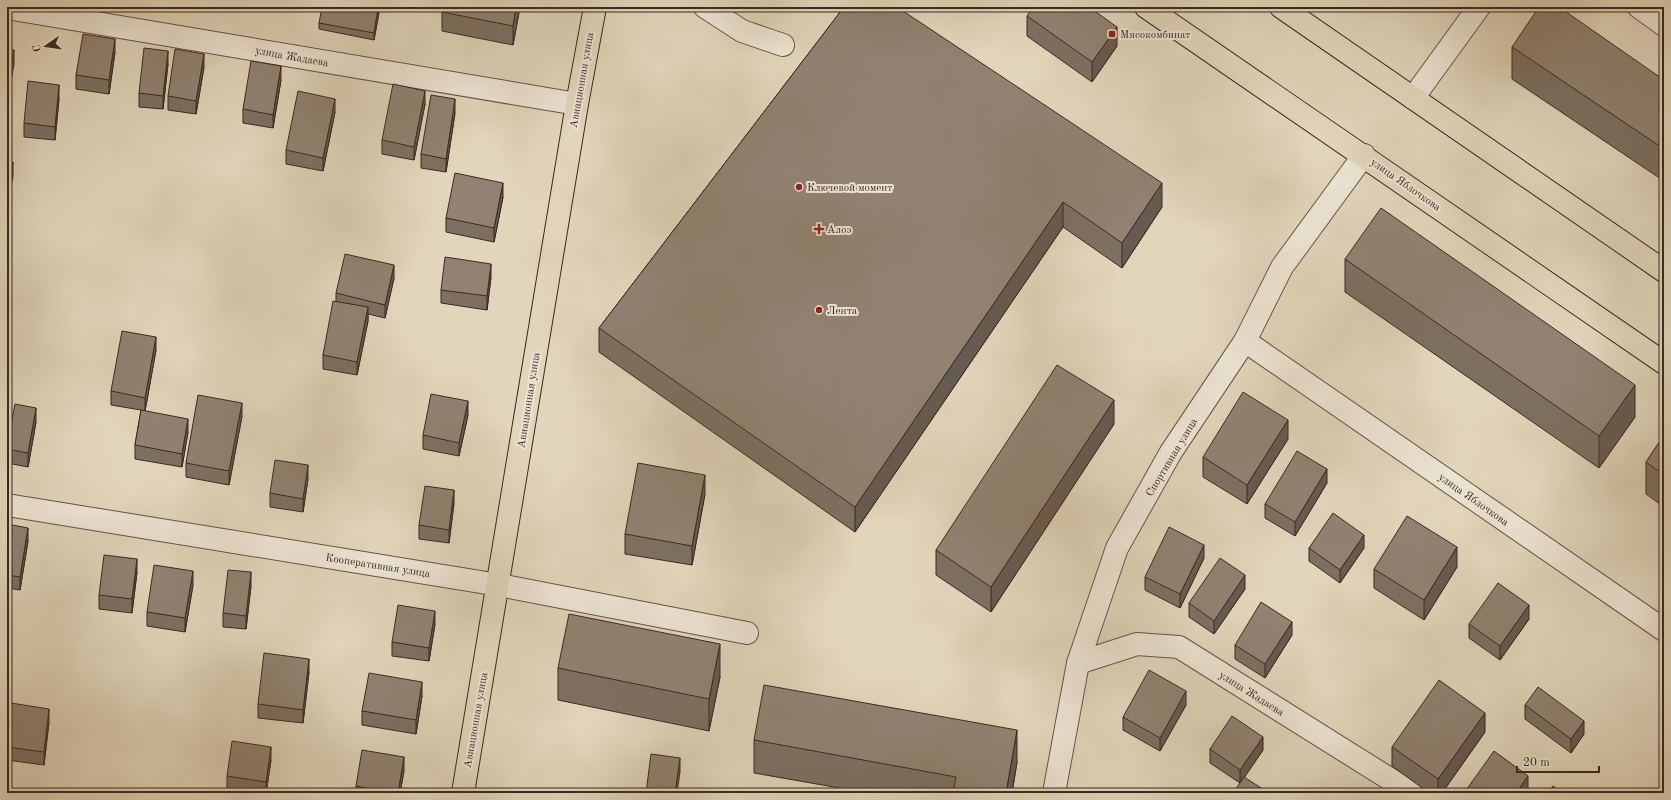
<svg xmlns="http://www.w3.org/2000/svg" width="1671" height="800" font-family="'Old Standard TT',serif">
	<rect width="100%" height="100%" fill="#e1d5bb"/>
	<filter id="stains"><feTurbulence type="fractalNoise" baseFrequency=".005" numOctaves="4"/><feColorMatrix values="0 0 0 0 .2 0 0 0 0 .09 0 0 0 0 .02 0 0 0 .5 -.17"/></filter>
	<radialGradient id="worn" r=".72"><stop offset=".6" stop-color="#630" stop-opacity="0"/><stop offset="1" stop-color="#630" stop-opacity=".3"/></radialGradient>
	<g fill="none" stroke-linecap="round" stroke-linejoin="round">
		<!-- minor casing -->
		<g stroke="#645448" stroke-width="24">
			<g id="minor">
				<polyline points="705,7 742,31 783,45"/>
				<polyline points="1639,7 1664,25"/>
				<polyline points="7,8 577,104"/>
				<polyline points="1413,98 1479,7"/>
				<polyline points="1245,341 1664,630"/>
				<polyline points="7,505 499,585 747,633"/>
				<polyline points="1078,663 1137,644 1179,647 1412,793"/>
				<polyline points="1054,793 1078,663 1117,548 1171,452 1245,341 1282,267 1364,155"/>
			</g>
		</g>
		<!-- major casing -->
		<g stroke="#3b2922" stroke-width="24">
			<g id="major">
				<polyline points="1146,7 1664,363"/>
				<polyline points="1281,7 1664,271"/>
				<polyline points="463,793 577,104 595,7"/>
			</g>
		</g>
		<!-- minor -->
		<use href="#minor" stroke="#ece4d3" stroke-width="22"/>
		<!-- major -->
		<use href="#major" stroke="#e1d5bb" stroke-width="22"/>
	</g>
	<!-- wall -->
	<g fill="#7d7062" stroke="#3b2922">
		<polygon points="380,7 374,40 319,29 319,23"/>
		<polygon points="443,7 520,7 513,45 442,31 442,12"/>
		<polygon points="844,7 1162,207 1122,268 1063,227 855,532 599,352 599,328"/>
		<polygon points="1027,16 1117,46 1092,82 1027,36"/>
		<polygon points="1512,47 1664,80 1664,181 1512,79"/>
		<polygon points="115,52 109,94 76,89 76,75"/>
		<polygon points="168,64 163,109 139,107 139,93"/>
		<polygon points="204,67 196,114 168,110 168,96"/>
		<polygon points="281,80 273,128 243,123 243,109"/>
		<polygon points="59,99 55,140 24,137 24,123"/>
		<polygon points="425,104 414,160 382,154 382,140"/>
		<polygon points="335,112 323,171 286,164 286,150"/>
		<polygon points="455,113 446,172 421,168 421,154"/>
		<polygon points="503,197 494,242 446,232 446,218"/>
		<polygon points="1345,259 1635,417 1599,468 1345,292"/>
		<polygon points="491,277 487,310 441,303 441,290"/>
		<polygon points="394,278 385,318 368,314 368,321 357,375 323,369 323,355 336,301 336,293"/>
		<polygon points="156,350 145,411 188,432 182,467 135,459 135,445 141,410 111,405 111,391"/>
		<polygon points="468,415 459,456 423,449 423,435"/>
		<polygon points="242,416 229,485 186,477 186,463"/>
		<polygon points="36,422 28,467 7,463 7,444"/>
		<polygon points="1114,424 991,612 936,575 936,550"/>
		<polygon points="1664,435 1664,507 1646,494 1646,462"/>
		<polygon points="1288,439 1247,504 1203,477 1203,457"/>
		<polygon points="308,479 303,512 270,507 270,493"/>
		<polygon points="1327,483 1295,536 1265,518 1265,504"/>
		<polygon points="705,494 692,565 625,554 625,534"/>
		<polygon points="454,503 449,543 419,539 419,525"/>
		<polygon points="7,524 28,541 20,590 7,588"/>
		<polygon points="1309,548 1364,548 1340,583 1309,561"/>
		<polygon points="1204,558 1180,608 1145,590 1145,577"/>
		<polygon points="1457,567 1424,620 1374,588 1374,569"/>
		<polygon points="137,572 132,613 99,609 99,595"/>
		<polygon points="193,585 185,632 147,626 147,612"/>
		<polygon points="251,586 246,629 223,627 223,613"/>
		<polygon points="1245,589 1214,634 1189,617 1189,603"/>
		<polygon points="1529,619 1500,660 1469,638 1469,624"/>
		<polygon points="435,624 429,661 392,656 392,642"/>
		<polygon points="1292,635 1265,678 1235,659 1235,645"/>
		<polygon points="558,668 720,677 709,731 558,700"/>
		<polygon points="309,672 303,723 258,718 258,704"/>
		<polygon points="422,696 416,734 362,725 362,711"/>
		<polygon points="1186,705 1160,751 1123,730 1123,717"/>
		<polygon points="1525,705 1584,734 1571,753 1525,719"/>
		<polygon points="49,722 44,765 7,760 7,730"/>
		<polygon points="1485,732 1442,793 1429,793 1392,766 1392,747"/>
		<polygon points="754,740 1017,762 1012,793 868,793 754,773"/>
		<polygon points="1210,749 1263,750 1240,783 1210,763"/>
		<polygon points="271,760 266,793 250,793 227,790 227,776"/>
		<polygon points="404,771 400,793 356,793 356,786"/>
	</g>
	<!-- shaded-wall -->
	<g fill="#665b50" stroke="#3b2922">
		<polygon points="378,7 380,7 374,40 374,33"/>
		<polygon points="516,7 520,7 513,45 513,26"/>
		<polygon points="1117,27 1117,46 1092,82 1092,62"/>
		<polygon points="115,39 115,52 109,94 109,80"/>
		<polygon points="14,50 14,64 7,103 7,89"/>
		<polygon points="168,51 168,64 163,109 163,96"/>
		<polygon points="204,54 204,67 196,114 196,101"/>
		<polygon points="281,66 281,80 273,128 273,115"/>
		<polygon points="59,85 59,99 55,140 55,127"/>
		<polygon points="425,91 425,104 414,160 414,147"/>
		<polygon points="335,99 335,112 323,171 323,158"/>
		<polygon points="455,99 455,113 446,172 446,159"/>
		<polygon points="13,162 13,176 7,208 7,194"/>
		<polygon points="503,183 503,197 494,242 494,228"/>
		<polygon points="1162,183 1162,207 1122,268 1122,243"/>
		<polygon points="1063,202 1063,227 855,532 855,507"/>
		<polygon points="491,264 491,277 487,310 487,296"/>
		<polygon points="394,265 394,278 385,318 385,305"/>
		<polygon points="368,307 368,321 357,375 357,362"/>
		<polygon points="156,337 156,350 145,411 145,398"/>
		<polygon points="1635,385 1635,417 1599,468 1599,436"/>
		<polygon points="1114,400 1114,424 991,612 991,587"/>
		<polygon points="468,401 468,415 459,456 459,443"/>
		<polygon points="242,403 242,416 229,485 229,471"/>
		<polygon points="36,408 36,422 28,467 28,453"/>
		<polygon points="188,419 188,432 182,467 182,454"/>
		<polygon points="1288,420 1288,439 1247,504 1247,485"/>
		<polygon points="308,465 308,479 303,512 303,499"/>
		<polygon points="1327,469 1327,483 1295,536 1295,522"/>
		<polygon points="705,475 705,494 692,565 692,546"/>
		<polygon points="454,490 454,503 449,543 449,530"/>
		<polygon points="28,528 28,541 20,590 20,577"/>
		<polygon points="1364,535 1364,548 1340,583 1340,570"/>
		<polygon points="1204,545 1204,558 1180,608 1180,594"/>
		<polygon points="1457,547 1457,567 1424,620 1424,600"/>
		<polygon points="137,559 137,572 132,613 132,599"/>
		<polygon points="193,571 193,585 185,632 185,618"/>
		<polygon points="251,572 251,586 246,629 246,616"/>
		<polygon points="1245,575 1245,589 1214,634 1214,621"/>
		<polygon points="1529,605 1529,619 1500,660 1500,646"/>
		<polygon points="435,611 435,624 429,661 429,648"/>
		<polygon points="1292,622 1292,635 1265,678 1265,664"/>
		<polygon points="720,644 720,677 709,731 709,699"/>
		<polygon points="309,659 309,672 303,723 303,710"/>
		<polygon points="422,682 422,696 416,734 416,720"/>
		<polygon points="1186,691 1186,705 1160,751 1160,738"/>
		<polygon points="49,709 49,722 44,765 44,752"/>
		<polygon points="1485,713 1485,732 1442,793 1438,793 1438,779"/>
		<polygon points="1584,721 1584,734 1571,753 1571,739"/>
		<polygon points="1017,730 1017,762 1012,793 1006,793"/>
		<polygon points="1263,737 1263,750 1240,784 1240,770"/>
		<polygon points="271,747 271,760 266,793 266,782"/>
		<polygon points="404,757 404,771 400,793 398,793"/>
		<polygon points="680,758 680,772 677,793 675,793"/>
		<polygon points="1528,776 1528,790 1526,793 1516,793"/>
	</g>
	<!-- building -->
	<g fill="#918272" stroke="#3b2922">
		<polygon points="322,7 378,7 374,33 319,23"/>
		<polygon points="443,7 516,7 513,26 442,12"/>
		<polygon points="844,7 897,7 1162,183 1122,243 1063,202 855,507 599,328"/>
		<polygon points="1033,7 1089,7 1117,27 1092,62 1027,16"/>
		<polygon points="1539,7 1559,7 1664,80 1664,149 1512,47"/>
		<polygon points="83,34 115,39 109,80 76,75"/>
		<polygon points="144,48 168,51 163,96 139,93"/>
		<polygon points="7,49 14,50 7,89"/>
		<polygon points="175,49 204,54 196,101 168,96"/>
		<polygon points="251,61 281,66 273,115 243,109"/>
		<polygon points="28,81 59,85 55,127 24,123"/>
		<polygon points="393,84 425,91 414,147 382,140"/>
		<polygon points="298,91 335,99 323,158 286,150"/>
		<polygon points="431,95 455,99 446,159 421,154"/>
		<polygon points="7,161 13,162 7,194"/>
		<polygon points="455,173 503,183 494,228 446,218"/>
		<polygon points="1381,208 1635,385 1599,436 1345,259"/>
		<polygon points="345,254 394,265 385,305 336,293"/>
		<polygon points="445,257 491,264 487,296 441,290"/>
		<polygon points="333,301 368,307 357,362 323,355"/>
		<polygon points="122,331 156,337 145,398 111,391"/>
		<polygon points="1057,365 1114,400 991,587 936,550"/>
		<polygon points="1243,392 1288,420 1247,485 1203,457"/>
		<polygon points="431,394 468,401 459,443 423,435"/>
		<polygon points="198,395 242,403 229,471 186,463"/>
		<polygon points="15,404 36,408 28,453 7,449 7,444"/>
		<polygon points="141,410 188,419 182,454 135,445"/>
		<polygon points="1664,435 1664,475 1646,462"/>
		<polygon points="1297,451 1327,469 1295,522 1265,504"/>
		<polygon points="275,460 308,465 303,499 270,493"/>
		<polygon points="638,463 705,475 692,546 625,534"/>
		<polygon points="425,486 454,490 449,530 419,525"/>
		<polygon points="1333,513 1364,535 1340,570 1309,548"/>
		<polygon points="1407,516 1457,547 1424,600 1374,569"/>
		<polygon points="7,524 28,528 20,577 7,575"/>
		<polygon points="1169,527 1204,545 1180,594 1145,577"/>
		<polygon points="104,555 137,559 132,599 99,595"/>
		<polygon points="1220,558 1245,575 1214,621 1189,603"/>
		<polygon points="154,565 193,571 185,618 147,612"/>
		<polygon points="228,570 251,572 246,616 223,613"/>
		<polygon points="1498,583 1529,605 1500,646 1469,624"/>
		<polygon points="1261,602 1292,622 1265,664 1235,645"/>
		<polygon points="398,605 435,611 429,648 392,642"/>
		<polygon points="569,614 720,644 709,699 558,668"/>
		<polygon points="264,653 309,659 303,710 258,704"/>
		<polygon points="1149,670 1186,691 1160,738 1123,717"/>
		<polygon points="369,673 422,682 416,720 362,711"/>
		<polygon points="1439,680 1485,713 1438,779 1392,747"/>
		<polygon points="764,685 1017,730 1006,793 953,793 956,777 754,740"/>
		<polygon points="1538,687 1584,721 1571,739 1525,705"/>
		<polygon points="11,703 49,709 44,752 7,747 7,730"/>
		<polygon points="1232,716 1263,737 1240,770 1210,749"/>
		<polygon points="232,741 271,747 266,782 227,776"/>
		<polygon points="362,750 404,757 398,793 393,793 356,786"/>
		<polygon points="1494,751 1528,776 1516,793 1464,793"/>
		<polygon points="651,754 680,758 675,793 646,793"/>
		<polygon points="1244,777 1269,793 1233,793"/>
		<polygon points="1553,786 1562,793 1548,793"/>
	</g>
	<!-- markers -->
	<g fill="#8f2418" stroke="#ece4d3" stroke-width="1.5">
		<rect x="1108" y="30" width="8" height="8" rx="2"/>
		<circle cx="799" cy="187" r="4"/>
		<path d="M817 223h4v4h4v4h-4v4h-4v-4h-4v-4h4z"/>
		<circle cx="819" cy="310" r="4"/>
	</g>
	<g text-anchor="middle" stroke-width="4" stroke-linejoin="round" paint-order="stroke">
		<!-- poi labels -->
		<g font-size="11" fill="#3b2922" stroke="#ece4d3" text-anchor="start">
			<text x="1120" y="38">Мясокомбинат</text>
			<text x="807" y="191">Ключевой момент</text>
			<text x="827" y="233">Алоэ</text>
			<text x="827" y="314">Лента</text>
		</g>
		<!-- street labels -->
		<g font-size="11" fill="#3b2922" stroke="#ece4d3">
			<text transform="translate(292 56) rotate(10)" y="4">улица Жадаева</text>
			<text transform="translate(581 80) rotate(-80)" y="4">Авиационная улица</text>
			<text transform="translate(1406 184) rotate(35)" y="4">улица Яблочкова</text>
			<text transform="translate(528 400) rotate(-81)" y="4">Авиационная улица</text>
			<text transform="translate(1171 457) rotate(-59)" y="4">Спортивная улица</text>
			<text transform="translate(1474 499) rotate(35)" y="4">улица Яблочкова</text>
			<text transform="translate(378 565) rotate(9)" y="4">Кооперативная улица</text>
			<text transform="translate(1252 693) rotate(32)" y="4">улица Жадаева</text>
			<text transform="translate(475 720) rotate(-80)" y="4">Авиационная улица</text>
		</g>
	</g>
	<!-- margin -->
	<rect width="1671" height="800" fill="none" stroke="#e1d5bb" stroke-width="24"/>
	<rect x="8" y="8" width="1655" height="784" fill="none" stroke="#3b2922" stroke-width="2"/>
	<rect x="12" y="12" width="1647" height="776" fill="none" stroke="#3b2922"/>
	<!-- north arrow -->
	<g transform="translate(46 46) rotate(257)" stroke="#ece4d3" stroke-width="3" paint-order="stroke">
	<path d="M0-3L7 15L0 10L-7 15Z" fill="#3b2922"/>
	<text y="-6" font-size="11" font-weight="bold" text-anchor="middle" fill="#3b2922">С</text>
	</g>
	<!-- scale -->
	<path d="M1517 766v6h82v-6" fill="none" stroke="#3b2922" stroke-width="2"/>
	<text x="1523" y="766" font-size="12" fill="#3b2922" stroke="#ece4d3" stroke-width="3" paint-order="stroke">20 m</text>
	<rect width="100%" height="100%" filter="url(#stains)"/>
	<rect width="100%" height="100%" fill="url(#worn)"/>
</svg>
